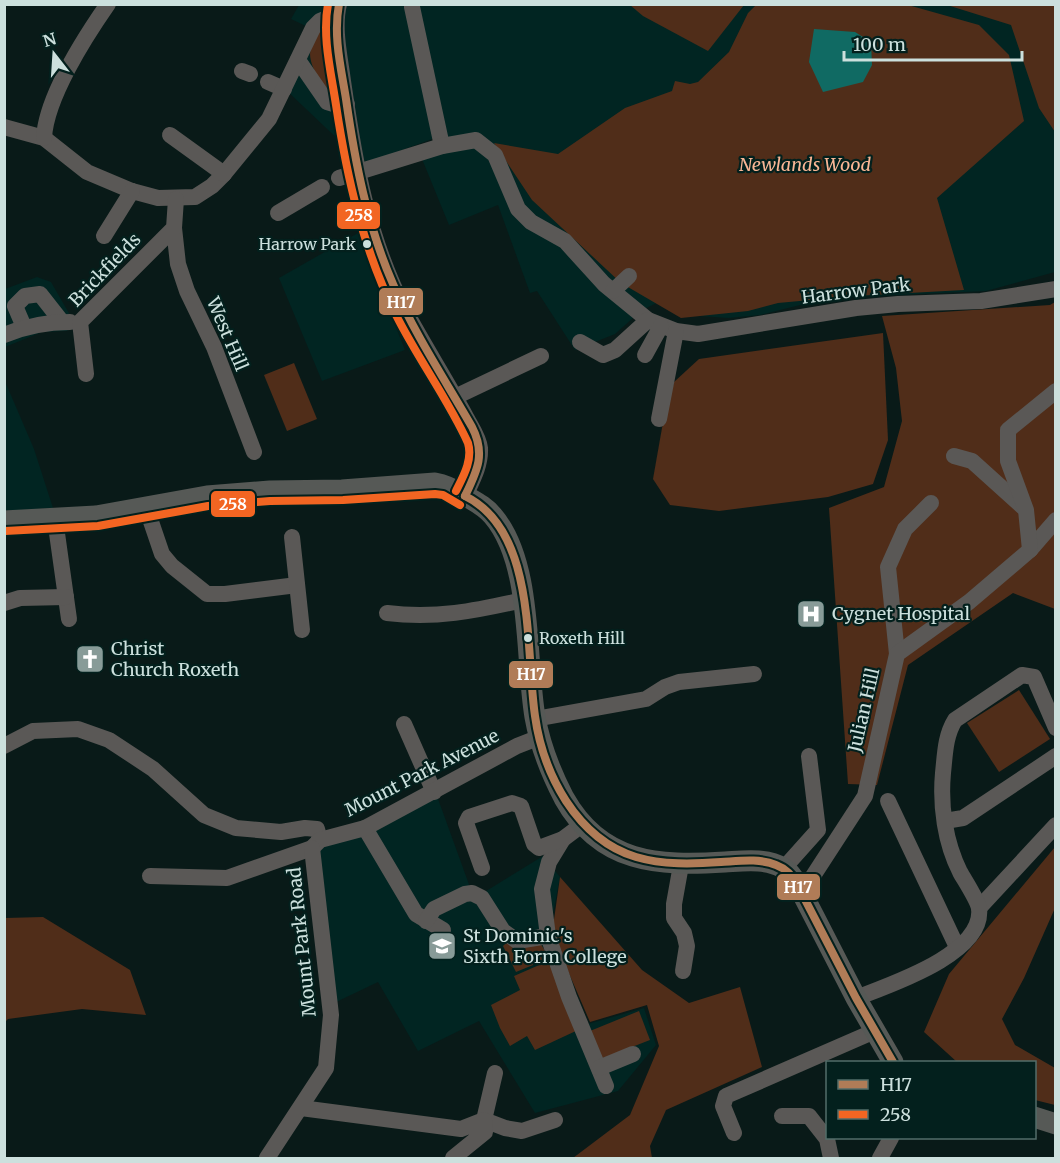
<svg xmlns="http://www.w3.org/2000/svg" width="1060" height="1163" font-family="Merriweather,serif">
	<rect width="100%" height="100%" fill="#091a18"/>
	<!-- built -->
	<g fill="#012522">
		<polygon points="299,5 1055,5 1055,272 986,291 853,297 820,300 760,315 728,318 685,315 659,302 642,310 615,334 575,350 537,291 530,293 498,205 449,225 422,159 443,135 364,164 285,89 310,28 291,19"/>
		<polygon points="358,233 405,350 322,381 279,278"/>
		<polygon points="37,277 51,282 74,322 67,331 42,332 5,347 5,289"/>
		<polygon points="4,379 34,449 53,508 5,511"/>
		<polygon points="437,796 471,890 483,893 543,856 560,877 550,930 588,1024 644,1008 656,1045 618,1091 535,1113 479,1021 418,1051 378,982 332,1004 318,850"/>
	</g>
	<!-- green -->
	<g fill="#502d19">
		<polygon points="757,4 908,5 979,25 1009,55 1024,121 937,198 964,290 854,296 778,303 748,311 681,318 621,283 532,200 494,143 558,154 625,108 672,91 675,81 690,84 698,82 729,52 748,13"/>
		<polygon points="630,5 744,5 708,51 643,16"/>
		<polygon points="947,5 1055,5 1055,132 1039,108 1011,25"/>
		<path d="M324 30 325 32 335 93C322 88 306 62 311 48 313 42 317 36 320 31Z"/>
		<polygon points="1055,302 1055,609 1013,593 908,665 877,785 848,784 829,508 884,487 902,421 896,368 882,316 1050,305"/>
		<polygon points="883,333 888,440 873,484 828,497 719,511 670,505 653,479 662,428 674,382 699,359"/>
		<polygon points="294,363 317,419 287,431 264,375"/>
		<polygon points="1019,690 1050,739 999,772 967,723"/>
		<polygon points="1055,847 1055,908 1024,978 1002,1019 1015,1045 1055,1068 1055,1105 1035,1100 1034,1062 957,1062 924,1032 949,974"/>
		<polygon points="560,877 642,970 689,1003 740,987 762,1067 666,1110 650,1146 652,1158 573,1158 630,1115 659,1046 647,1005 590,1022 552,934"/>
		<polygon points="43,917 130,970 146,1015 82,1009 8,1019 5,1022 5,918"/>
		<polygon points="536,937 550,958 516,972 503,946 508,941"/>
		<polygon points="553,959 578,1030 535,1050 527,1036 510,1046 500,1028 491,1005 520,990 514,976"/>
		<polygon points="639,1011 650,1040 601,1059 590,1031"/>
	</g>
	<!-- water -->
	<polygon fill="#106a63" points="814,29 855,32 871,42 872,65 863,82 823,92 809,62"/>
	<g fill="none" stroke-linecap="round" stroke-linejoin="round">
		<!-- minor -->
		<g stroke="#5a5856" stroke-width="16">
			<path d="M339 4C333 28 340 57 343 81 355 164 367 237 406 312 425 347 446 380 465 415 470 425 479 437 480 448 481 465 472 481 465 496"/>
			<polyline points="412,7 442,146"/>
			<polyline points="298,60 327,102 337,105 347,104"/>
			<polyline points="242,71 250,74"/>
			<polyline points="268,82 284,89"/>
			<polyline points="4,127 44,138 87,172 132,191 158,198 195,197 212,186 224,174 269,119 313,28 320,21 337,14"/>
			<polyline points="170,135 224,174"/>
			<path d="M44 138C46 98 85 37 108 4"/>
			<polyline points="339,178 442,146 476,140 495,155 518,209 531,222 565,241 604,284 648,320 676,331 698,334 856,308 898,304 981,301 1056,289"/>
			<polyline points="278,213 322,187"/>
			<polyline points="174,228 178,264 187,291 214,347 254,452"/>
			<polyline points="104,236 132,191"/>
			<polyline points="613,291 629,276"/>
			<polyline points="24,327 15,306 25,296 40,294 62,322"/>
			<path d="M4 335C26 326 47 322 70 322"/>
			<polyline points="580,342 603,355 615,350 648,320"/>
			<polyline points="645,355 661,326"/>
			<polyline points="86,374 80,322 174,228 176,199"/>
			<polyline points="455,397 541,356"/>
			<polyline points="659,419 676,331"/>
			<polyline points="954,456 972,461 1023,507"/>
			<polyline points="146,507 162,554 172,566 207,594 225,594 297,585"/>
			<polyline points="55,519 69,619"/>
			<polyline points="292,537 302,630"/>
			<polyline points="1030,550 1056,520"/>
			<polyline points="4,603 20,598 66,597"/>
			<path d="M387 613C435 619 475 611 523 600"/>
			<polyline points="897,654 888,567 905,529 931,503"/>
			<polyline points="535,719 646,699 665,687 679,682 754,674"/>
			<polyline points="404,724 434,792"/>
			<polyline points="4,746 33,731 78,729 109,740 153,769 204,815 236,828 281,832 305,828 317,829 320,840"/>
			<polyline points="888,801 957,947"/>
			<polyline points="945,821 963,818 1056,756"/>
			<polyline points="365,828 416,914 443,930"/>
			<polyline points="563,839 549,862 542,889 548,936 569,997 606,1086"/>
			<polyline points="681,865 674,904 674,918 684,933 687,946 683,971"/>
			<polyline points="482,868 466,823 469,817 512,803 521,806 534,844 539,848 563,839 583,824"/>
			<polyline points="784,868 818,830 809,756"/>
			<polyline points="150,876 227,878 312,848 320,840 365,828 517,746 540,737"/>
			<polyline points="802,893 865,796 897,654 969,602 1030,550 1026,510 1008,461 1008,430 1056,391"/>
			<polyline points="979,908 1056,825"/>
			<polyline points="426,921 434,909 465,894 472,893 482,898 503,931 517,941 548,936"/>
			<path d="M856 998C889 985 985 954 979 908 977 899 965 881 960 872 945 842 940 806 943 773 945 755 945 736 955 720L1022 675 1034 677 1056 728"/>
			<polyline points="599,1068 633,1054"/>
			<polyline points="495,1073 484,1120 505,1128 522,1131 555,1120"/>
			<polyline points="301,1108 461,1129 484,1120 485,1132 453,1158"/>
			<polyline points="782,1116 809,1116 827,1139 831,1158"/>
			<polyline points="734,1133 723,1106 726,1096 875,1031"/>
			<polyline points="267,1158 326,1068 331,1015 312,848"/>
			<polyline points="880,1158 891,1138"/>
		</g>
		<!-- major -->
		<g stroke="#565956" stroke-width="21">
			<path d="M4 521 96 516 207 496 270 491 342 490 435 483C446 485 454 489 464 495 474 501 485 506 493 516 533 563 525 658 535 717 540 745 551 773 564 798 601 864 658 866 725 862 744 861 766 858 783 868 792 873 797 884 802 893L856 998 893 1062"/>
			<polyline points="1034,1117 1056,1124"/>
		</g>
		<!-- bus-1 casing -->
		<g stroke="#03201d" stroke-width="12">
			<g id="bus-1">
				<path d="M339 4C333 36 341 68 346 99 355 162 367 225 393 284 414 333 445 380 472 427 486 454 477 471 465 496"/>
				<path d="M465 496C537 531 525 649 535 716 539 745 550 776 566 801 583 827 606 848 636 857 663 865 693 864 721 862 739 861 759 858 776 865 787 869 793 876 798 886L856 998 893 1062"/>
			</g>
		</g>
		<!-- bus-2 casing -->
		<g stroke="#03201d" stroke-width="12">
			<g id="bus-2">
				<path d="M328 4C322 37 331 72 336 105 347 178 363 249 396 315 418 359 448 399 468 443 473 460 463 477 456 491"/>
				<polyline points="5,531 98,526 208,506 270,501 343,500 435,494 443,495 460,505"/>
			</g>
		</g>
		<!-- bus-1 -->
		<use href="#bus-1" stroke="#b07c57" stroke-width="8"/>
		<!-- bus-2 -->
		<use href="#bus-2" stroke="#f26522" stroke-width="8"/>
	</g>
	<!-- icons -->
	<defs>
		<g id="hospital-square" transform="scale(1.5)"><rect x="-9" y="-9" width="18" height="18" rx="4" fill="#889b98" stroke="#03201d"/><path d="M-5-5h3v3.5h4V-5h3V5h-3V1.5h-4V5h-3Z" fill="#fff"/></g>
		<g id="church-square" transform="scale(1.5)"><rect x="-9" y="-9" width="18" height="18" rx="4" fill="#889b98" stroke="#03201d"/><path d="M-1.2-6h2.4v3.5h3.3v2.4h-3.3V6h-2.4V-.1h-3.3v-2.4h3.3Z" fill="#fff"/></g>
		<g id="university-square" transform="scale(1.5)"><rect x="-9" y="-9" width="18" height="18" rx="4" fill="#889b98" stroke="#03201d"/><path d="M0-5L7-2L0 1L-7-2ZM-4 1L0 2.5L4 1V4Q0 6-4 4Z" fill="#fff"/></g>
	</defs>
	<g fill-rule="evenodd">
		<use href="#hospital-square" x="811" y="614"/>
		<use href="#church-square" x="90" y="659"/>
		<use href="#university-square" x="442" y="946"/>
	</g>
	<!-- markers -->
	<g fill="#cce0dd" stroke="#03201d" stroke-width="2">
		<circle cx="367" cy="244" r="5"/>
		<circle cx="528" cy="638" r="5"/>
	</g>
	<g text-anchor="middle" stroke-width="4.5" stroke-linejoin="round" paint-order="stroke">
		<!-- bus labels -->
		<g font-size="16" fill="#cce0dd" stroke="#03201d" text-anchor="end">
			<text x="356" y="250">Harrow Park</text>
			<text x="539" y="644" text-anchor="start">Roxeth Hill</text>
		</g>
		<!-- park labels -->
		<g font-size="18" font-style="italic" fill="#f9b695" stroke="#03201d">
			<text x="805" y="171">Newlands Wood</text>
		</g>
		<!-- street labels -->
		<g font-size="18" fill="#cce0dd" stroke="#03201d">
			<text transform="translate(105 270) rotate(-46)" y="6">Brickfields</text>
			<text transform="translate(856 291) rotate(-7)" y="6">Harrow Park</text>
			<text transform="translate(227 334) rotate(67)" y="6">West Hill</text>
			<text transform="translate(864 710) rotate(-77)" y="6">Julian Hill</text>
			<text transform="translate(422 773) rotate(-27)" y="6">Mount Park Avenue</text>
			<text transform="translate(302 942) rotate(-96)" y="6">Mount Park Road</text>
		</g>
		<!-- poi labels -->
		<g font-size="18" fill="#cce0dd" stroke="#03201d" text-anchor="start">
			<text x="832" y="620">Cygnet Hospital</text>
			<text x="111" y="655">Christ<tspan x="111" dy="21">Church Roxeth</tspan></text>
			<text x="463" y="942">St Dominic's<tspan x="463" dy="21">Sixth Form College</tspan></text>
		</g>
	</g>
	<g stroke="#03201d" stroke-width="2">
		<rect x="336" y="201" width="45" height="29" rx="6" fill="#f26522"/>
		<rect x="378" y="287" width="46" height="29" rx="6" fill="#b07c57"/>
		<rect x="210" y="490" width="46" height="28" rx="6" fill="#f26522"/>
		<rect x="508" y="660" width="46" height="29" rx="6" fill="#b07c57"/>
		<rect x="776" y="873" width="45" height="28" rx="6" fill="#b07c57"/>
	</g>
	<g font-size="16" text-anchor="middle" font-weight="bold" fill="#fff">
		<text x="359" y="221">258</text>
		<text x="401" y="308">H17</text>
		<text x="233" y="510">258</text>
		<text x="531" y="680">H17</text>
		<text x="798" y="893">H17</text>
	</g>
	<!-- border -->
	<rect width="1060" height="1163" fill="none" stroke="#cce0dd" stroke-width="12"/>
	<!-- legend -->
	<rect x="826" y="1061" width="210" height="78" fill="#03201d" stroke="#536d6a" stroke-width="1.5"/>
	<rect x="838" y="1080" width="30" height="9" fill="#b07c57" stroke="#536d6a" stroke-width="1.5"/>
	<text x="880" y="1091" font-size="18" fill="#cce0dd">H17</text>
	<rect x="838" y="1110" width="30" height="9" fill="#f26522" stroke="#536d6a" stroke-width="1.5"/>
	<text x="880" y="1121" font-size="18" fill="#cce0dd">258</text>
	<!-- north arrow -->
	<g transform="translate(54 54) rotate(343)" stroke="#03201d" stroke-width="4.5" paint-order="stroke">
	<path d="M0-4.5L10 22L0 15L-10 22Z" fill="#cce0dd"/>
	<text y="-9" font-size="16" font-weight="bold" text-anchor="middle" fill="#cce0dd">N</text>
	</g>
	<!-- scale -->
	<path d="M844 51v9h178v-9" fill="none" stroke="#cce0dd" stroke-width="3"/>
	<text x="853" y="51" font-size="18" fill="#cce0dd" stroke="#03201d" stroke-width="4.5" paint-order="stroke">100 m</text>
</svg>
